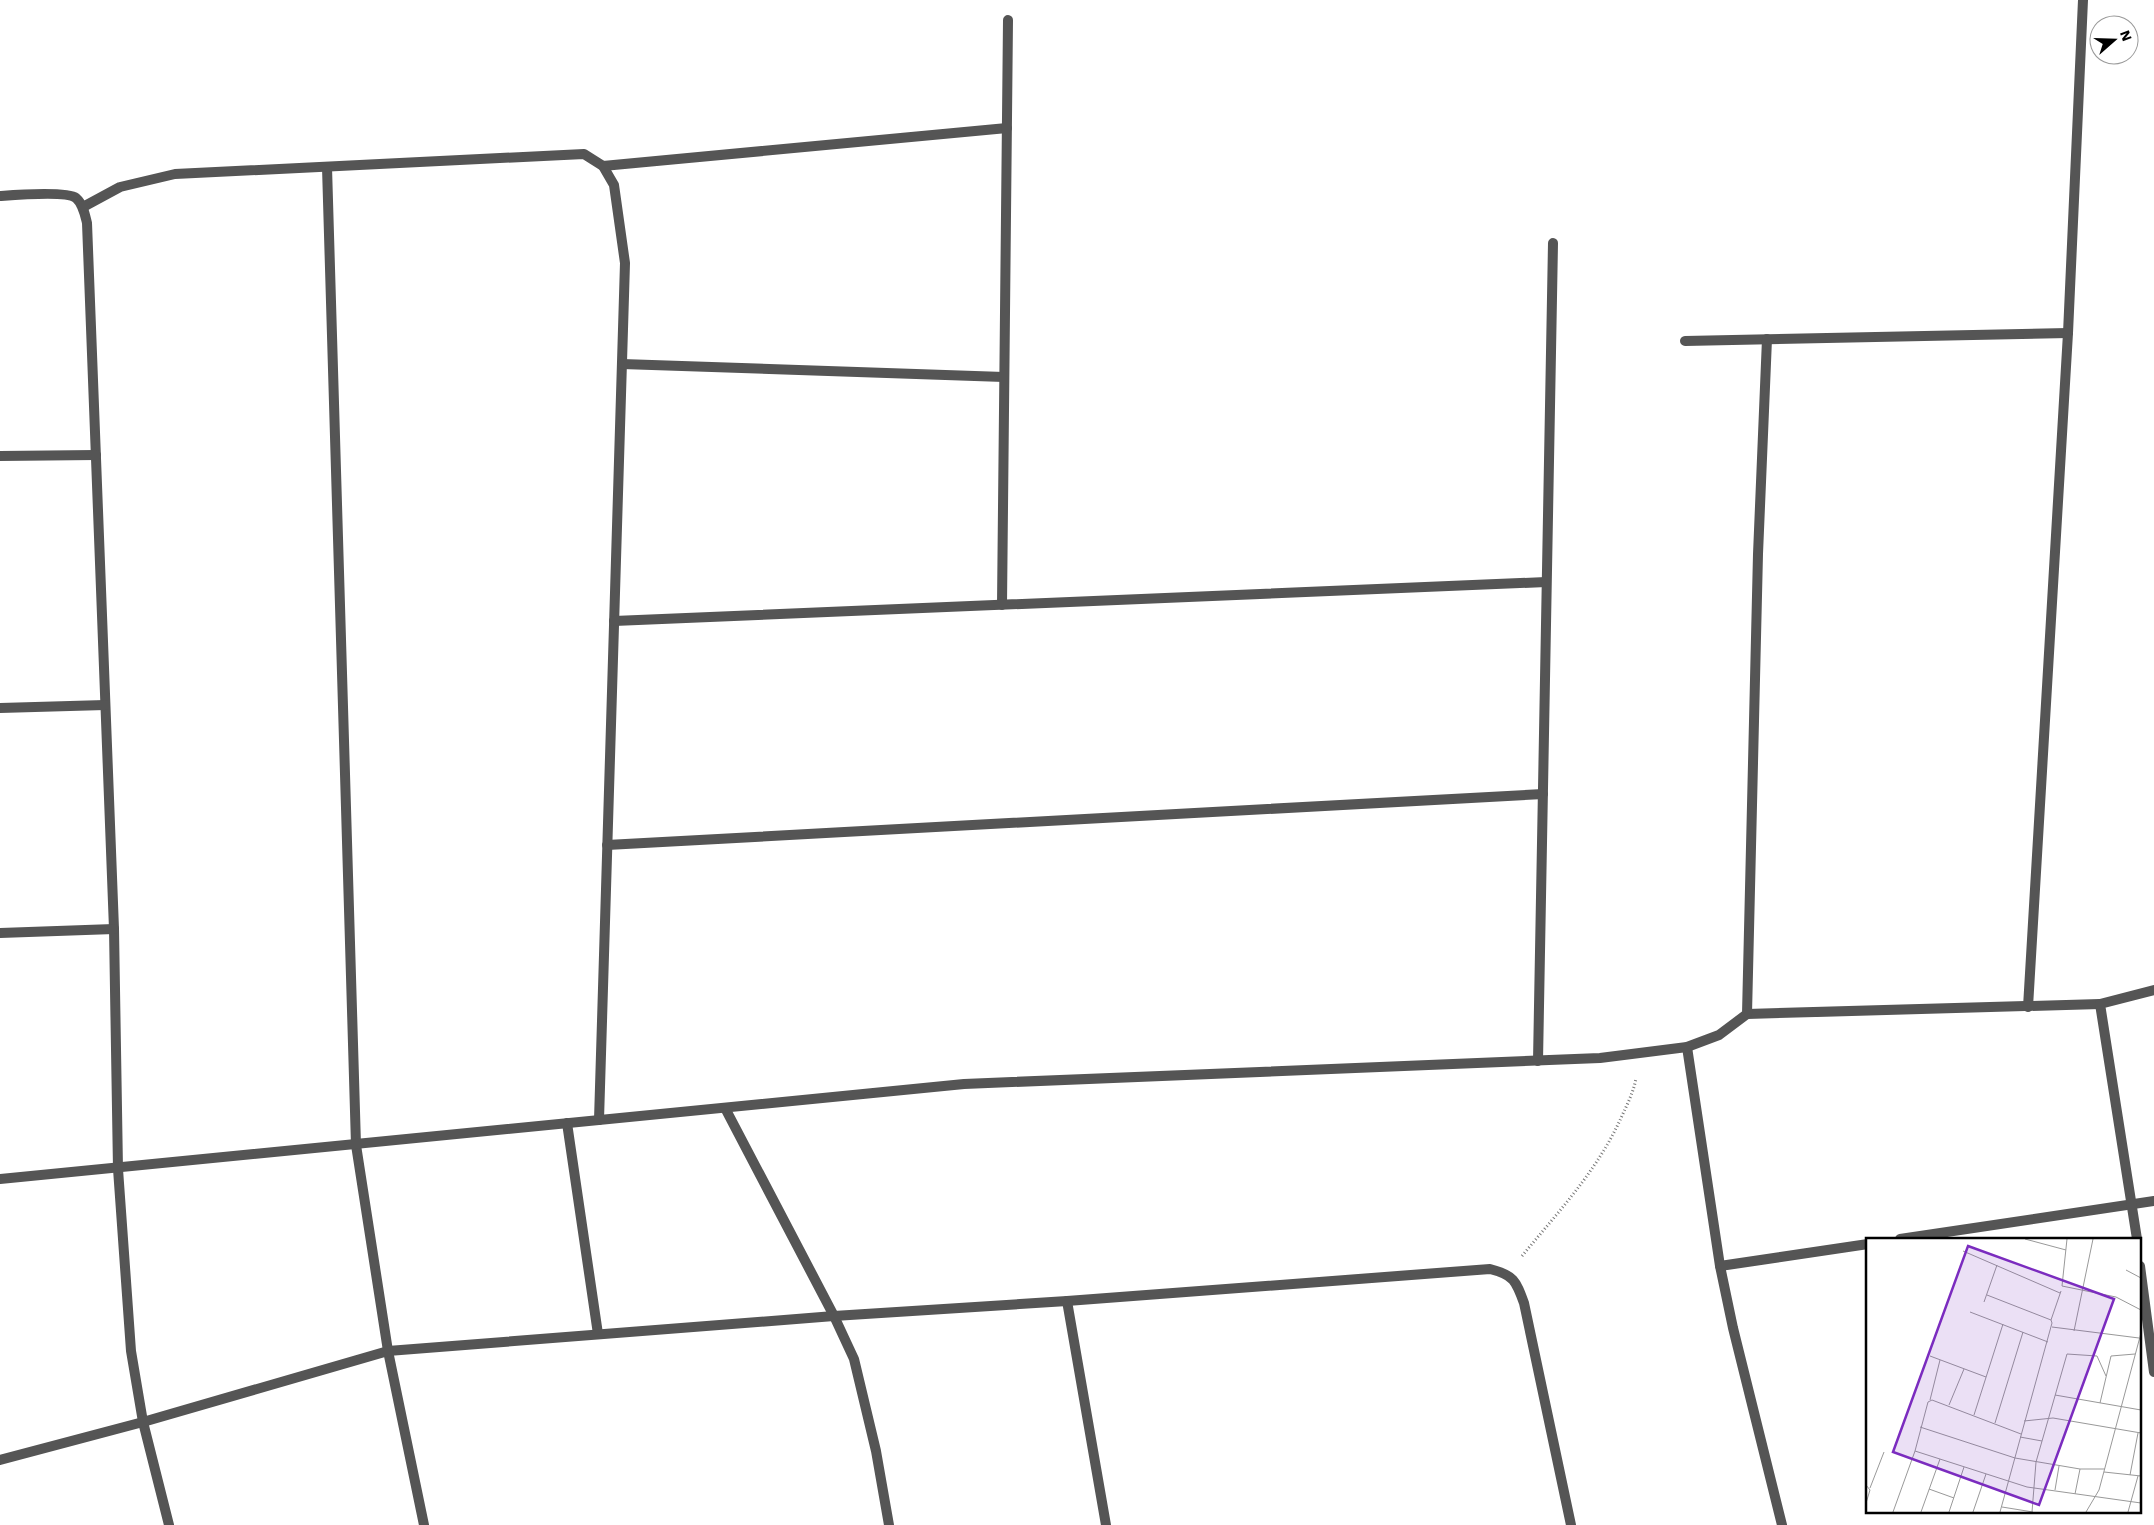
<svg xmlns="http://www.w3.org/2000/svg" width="2154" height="1525" font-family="'Work Sans',sans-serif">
	<rect width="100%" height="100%" fill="#fff"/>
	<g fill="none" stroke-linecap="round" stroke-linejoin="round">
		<!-- path -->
		<path stroke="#777" stroke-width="3" stroke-dasharray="1 2.5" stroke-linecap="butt" d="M1522 1256C1559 1211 1597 1171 1621 1118 1627 1105 1634 1091 1636 1078"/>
		<!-- street -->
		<g stroke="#555" stroke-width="10">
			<polyline points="603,166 1007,128"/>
			<polyline points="327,167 356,1145 388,1351 424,1525"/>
			<path d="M0 196C14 195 67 191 76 198 83 204 85 215 87 223L114 929 118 1169 131 1351 143 1422 169 1525"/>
			<polyline points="83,207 120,187 175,174 584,154 603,166 614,185 625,263 599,1120"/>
			<polyline points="1685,341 2068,333"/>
			<polyline points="622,364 1004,377"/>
			<polyline points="0,456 96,455"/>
			<polyline points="1002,605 1008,20"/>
			<polyline points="614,621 1546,582"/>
			<polyline points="0,708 105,705"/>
			<polyline points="607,845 1543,794"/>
			<polyline points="0,933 114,929"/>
			<polyline points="2028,1007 2068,333 2083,0"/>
			<polyline points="1747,1014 2100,1004"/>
			<polyline points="1687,1047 1720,1266 1733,1328 1782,1525"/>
			<polyline points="1538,1061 1553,243"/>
			<polyline points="725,1108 834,1316 854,1359 876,1451 889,1525"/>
			<polyline points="567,1123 598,1334"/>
			<polyline points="0,1179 964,1084 1600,1058 1687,1047 1719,1035 1747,1014 1758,554 1767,339"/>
			<polyline points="1900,1239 2154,1201"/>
			<polyline points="2137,1239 2100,1004 2154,990"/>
			<polyline points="1720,1266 1868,1244"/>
			<polyline points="2140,1266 2154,1372"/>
			<polyline points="1067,1301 1106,1525"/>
			<path d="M0 1460 143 1422 388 1351 834 1316 1067 1301 1490 1269C1514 1275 1516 1281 1524 1303L1571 1525"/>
		</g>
	</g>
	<!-- overview -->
	<g transform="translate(1866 1238)">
		<rect width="275" height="275" fill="#fff"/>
		<path fill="none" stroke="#999" stroke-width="1" d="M159 1 200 12M201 1 196 48 250 59 275 72M97 13 194 55M260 32 275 40M121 57 185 82 186 85 134 274M118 64 131 27M104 74 182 104M185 82 195 53M186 89 273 100M208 93 227 1M64 118 120 139M189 157 275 172M64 162 74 122M234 165 245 118 269 116M83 167 98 131M108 177 137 86M158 183 187 180 275 195M129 185 157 94M54 189 149 220 214 231H239M154 199 176 203M49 213 62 164 66 162 155 196M238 234 275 238M264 237 272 195M0 247 4 252 0 265M4 250 18 214M63 251 88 260M189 252 193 228M209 256 214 231M136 269 167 274M27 274 49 213 161 249 275 265M55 274 74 221M83 274 98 229M107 274 120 236M166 274 170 224 201 116 231 118 240 138M220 274 233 252 275 95M262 274 272 238"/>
		<path fill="#7b2cbf" fill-opacity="0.15" stroke="#7b2cbf" stroke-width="2.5" d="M102 8 248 61 173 267 27 214Z"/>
		<rect width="275" height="275" fill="none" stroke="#000" stroke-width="2.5"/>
	</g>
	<!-- north arrow -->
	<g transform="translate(2114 40) rotate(70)"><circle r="24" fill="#ffffff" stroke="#999999"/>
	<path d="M0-4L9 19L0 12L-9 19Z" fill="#000000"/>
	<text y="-8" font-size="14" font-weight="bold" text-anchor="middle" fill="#000000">N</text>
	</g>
</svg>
